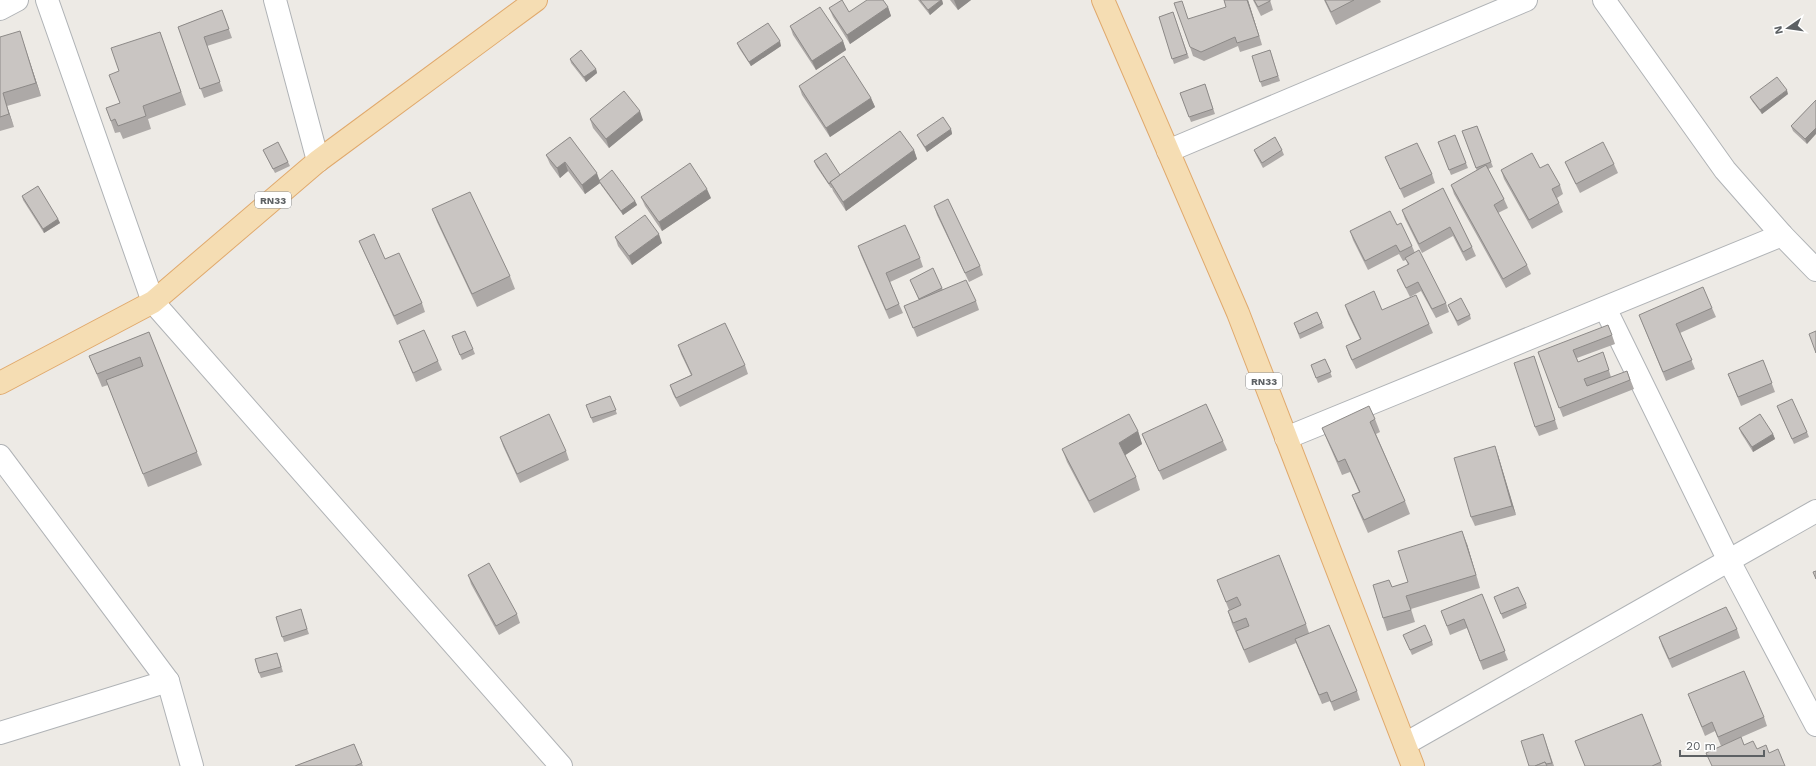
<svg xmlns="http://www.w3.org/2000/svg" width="1816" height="766" font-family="'Work Sans',sans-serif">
	<rect width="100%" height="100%" fill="#edeae5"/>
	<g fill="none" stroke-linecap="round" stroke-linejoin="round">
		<!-- minor casing -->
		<g stroke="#b0b3b6" stroke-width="24">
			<g id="minor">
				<polyline points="47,0 153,302 561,766"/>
				<polyline points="275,0 318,161"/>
				<polyline points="1604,0 1725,170 1782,235 1816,270"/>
				<polyline points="0,9 17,0"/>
				<polyline points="1168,151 1526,0"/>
				<polyline points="1605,308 1729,561 1816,725"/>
				<polyline points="1286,438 1782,235"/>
				<polyline points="0,456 168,681 192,766"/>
				<polyline points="0,733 168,681"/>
				<polyline points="1405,744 1816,511"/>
			</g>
		</g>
		<!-- major casing -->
		<g stroke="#e0a96c" stroke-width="24">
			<g id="major">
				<polyline points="1103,0 1238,313 1413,766"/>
				<polyline points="0,383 153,302 318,161 536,0"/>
			</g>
		</g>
		<!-- minor -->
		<use href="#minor" stroke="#fff" stroke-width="22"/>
		<!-- major -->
		<use href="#major" stroke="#f5ddb3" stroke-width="22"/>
	</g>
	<!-- wall -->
	<g fill="#ada9a7">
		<polygon points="918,0 942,0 943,4 930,15"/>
		<polygon points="950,0 971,0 958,10"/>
		<polygon points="1224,0 1248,0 1262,45 1240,52 1238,46 1204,61 1193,56 1190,47 1226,7"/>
		<polygon points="1253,0 1270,0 1273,10 1261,16"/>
		<polygon points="1324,0 1380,0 1381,2 1336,25"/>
		<polygon points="888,7 891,16 850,44 833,17 829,8 849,12"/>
		<polygon points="222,10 232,38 207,46 223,91 204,98 178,27"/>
		<polygon points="1173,12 1189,58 1174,64 1159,17"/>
		<polygon points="790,26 843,41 846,50 816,70 793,35"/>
		<polygon points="160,32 186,105 148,119 151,129 123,139 120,132 115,133 106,108 120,103 119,71"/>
		<polygon points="0,37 24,44 41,96 7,106 14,127 0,131"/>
		<polygon points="737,43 781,46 751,66 739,48"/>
		<polygon points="1270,50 1280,81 1262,87 1252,56"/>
		<polygon points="570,59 596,69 597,73 586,82 571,63"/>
		<polygon points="1205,84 1215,114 1191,122 1180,93"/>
		<polygon points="799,86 871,98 875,107 830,137 802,95"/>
		<polygon points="1788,94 1762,114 1752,101 1750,97"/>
		<polygon points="1816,100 1807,144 1793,131 1791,126"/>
		<polygon points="590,119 643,120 609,148 593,128"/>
		<polygon points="1477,126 1493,167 1488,169 1504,199 1508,208 1498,213 1527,265 1531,274 1506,288 1454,194 1451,185 1477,171 1462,131"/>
		<polygon points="951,129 952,134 927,152 919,139 917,135"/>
		<polygon points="1455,135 1468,168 1451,175 1438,142"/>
		<polygon points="570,137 600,180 635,201 637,205 623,215 601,185 600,183 585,194 568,171 560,178 550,164 546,155"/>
		<polygon points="263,150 288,162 290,166 275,173"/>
		<polygon points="914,150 917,159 846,211 833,191 832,188 831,188 816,166 814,161 840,175"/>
		<polygon points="1254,150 1282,150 1284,155 1263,168 1256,155"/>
		<polygon points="1385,157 1432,174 1435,183 1404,198 1389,166"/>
		<polygon points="1565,162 1614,164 1618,173 1580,193 1569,171"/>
		<polygon points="1540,168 1560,185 1563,194 1557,198 1559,203 1563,212 1532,229 1504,179 1501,170"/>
		<polygon points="1443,188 1472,247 1476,256 1466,261 1453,236 1422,253 1405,219 1402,210"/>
		<polygon points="22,196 58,219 60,223 44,233 23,200"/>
		<polygon points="641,197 711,198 662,231 645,206"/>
		<polygon points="934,206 980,266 983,275 969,282 937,215"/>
		<polygon points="432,209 510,276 515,289 477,307 437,222"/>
		<polygon points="1397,225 1412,246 1415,253 1446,303 1449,312 1436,318 1421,291 1410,297 1401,279 1397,270 1408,265 1406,260 1403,261 1399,254 1368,270 1353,240 1350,231"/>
		<polygon points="615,237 662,243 632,265 618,246"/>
		<polygon points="359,241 385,259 422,303 425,312 397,325 363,250"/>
		<polygon points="858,246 920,258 923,267 890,282 899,304 903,313 889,319 861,255"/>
		<polygon points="910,280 942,288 943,290 976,301 979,310 917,337 904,306 919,300"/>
		<polygon points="1345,305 1382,310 1429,324 1433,333 1356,369 1349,355 1346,346 1360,339 1348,314"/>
		<polygon points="1448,305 1470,315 1471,319 1458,326"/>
		<polygon points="1712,308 1716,317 1680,333 1695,369 1666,381 1639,315"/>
		<polygon points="1294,323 1322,323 1324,328 1300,339"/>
		<polygon points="149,332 202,465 148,487 108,385 102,387 89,356"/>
		<polygon points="1612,335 1615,344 1577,358 1578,362 1603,352 1611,377 1627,371 1634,389 1563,417 1538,352"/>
		<polygon points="452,336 473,349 475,354 462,360"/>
		<polygon points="399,341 438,361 442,370 416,382"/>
		<polygon points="678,345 745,365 748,374 680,407 673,394 670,385 691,375 681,354"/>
		<polygon points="1534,356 1558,429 1539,436 1535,427"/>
		<polygon points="1325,359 1332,377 1318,383 1311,365"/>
		<polygon points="1763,360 1775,392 1741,406 1728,374"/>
		<polygon points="610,396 617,414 593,423 586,405"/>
		<polygon points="1777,406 1807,432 1809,437 1794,444"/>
		<polygon points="1375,419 1380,432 1376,434 1405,501 1410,514 1368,533 1357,508 1352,495 1359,492 1350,472 1342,475 1327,440 1322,428"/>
		<polygon points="1739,428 1773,434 1775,439 1753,452 1741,433"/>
		<polygon points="1138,431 1142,444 1125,455 1136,477 1140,490 1094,513 1067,462 1062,449"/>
		<polygon points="1142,434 1223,441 1227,450 1163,480 1146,443"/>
		<polygon points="500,437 566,451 569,460 520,483 503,446"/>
		<polygon points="1498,455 1516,515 1475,526 1471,517"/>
		<polygon points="1467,544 1480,588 1411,609 1415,622 1387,631 1383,618 1389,580 1392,587 1408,582"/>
		<polygon points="468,575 517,614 520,623 499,635 471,584"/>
		<polygon points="1217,580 1306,624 1309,633 1357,691 1360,700 1334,711 1330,701 1322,704 1296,643 1249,663 1232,624 1228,611 1229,610"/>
		<polygon points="1482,594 1508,660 1483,670 1467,628 1450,635 1441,611"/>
		<polygon points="1494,597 1526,604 1527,608 1503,619"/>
		<polygon points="302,614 309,634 284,642 276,617"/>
		<polygon points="1737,629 1740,638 1672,668 1662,646 1659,637"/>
		<polygon points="1403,635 1432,641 1433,645 1412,655"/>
		<polygon points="279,658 283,672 261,678 259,673"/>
		<polygon points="1688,694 1764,717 1767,726 1721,746 1715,731 1705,736"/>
		<polygon points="1642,714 1662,766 1585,766 1575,741"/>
		<polygon points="1543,734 1554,766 1529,766"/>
		<polygon points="354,744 363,766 295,766"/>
	</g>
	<!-- shaded-wall -->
	<g fill="#8d8a88">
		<polygon points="941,0 942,0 943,4 930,15 928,10"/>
		<polygon points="954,0 971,0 958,10"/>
		<polygon points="1247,0 1248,0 1262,45"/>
		<polygon points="888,7 891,16 850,44 847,35"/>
		<polygon points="20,31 24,44 41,96 36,83"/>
		<polygon points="780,41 781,46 751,66 749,62"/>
		<polygon points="843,41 846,50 816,70 812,61"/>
		<polygon points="596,69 597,73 586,82 584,77"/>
		<polygon points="1787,90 1788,94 1762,114 1760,110"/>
		<polygon points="3,93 7,106 14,127 9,114"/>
		<polygon points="871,98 875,107 830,137 826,128"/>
		<polygon points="640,111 643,120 609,148 606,139"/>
		<polygon points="1816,128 1816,134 1807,144 1805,139"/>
		<polygon points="951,129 952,134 927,152 925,147"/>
		<polygon points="914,150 917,159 846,211 843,202"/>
		<polygon points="565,162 568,171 560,178 557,168"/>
		<polygon points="597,173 600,182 599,181 600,183 585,194 582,185"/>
		<polygon points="707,189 711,198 662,231 659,222"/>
		<polygon points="635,201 637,205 623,215 621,211"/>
		<polygon points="58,219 60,223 44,233 43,229"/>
		<polygon points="659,234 662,243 632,265 629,256"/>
		<polygon points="1138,431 1142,444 1124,456 1119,443"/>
		<polygon points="1773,434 1775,439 1753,452 1752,447"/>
		<polygon points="1495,446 1498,455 1516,515 1512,506"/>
		<polygon points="1462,531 1467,544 1480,588 1476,575"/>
	</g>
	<!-- building -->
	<g fill="#c9c5c2" stroke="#8d8a88">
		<polygon points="842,0 849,12 867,0 883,0 888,7 847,35 829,8"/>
		<polygon points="920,0 941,0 928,10"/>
		<polygon points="1224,0 1247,0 1259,36 1237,43 1235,37 1201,52 1190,47 1174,3 1182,1 1188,19 1226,7"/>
		<polygon points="1254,0 1270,0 1270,1 1258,7"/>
		<polygon points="1325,0 1354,0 1331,12"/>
		<polygon points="820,7 843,41 812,61 790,26"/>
		<polygon points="222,10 229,29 204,37 220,82 200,89 178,27"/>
		<polygon points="1173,12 1187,54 1172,59 1159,17"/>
		<polygon points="768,23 780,41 749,62 737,43"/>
		<polygon points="20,31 36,83 3,93 9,114 0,117 0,37"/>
		<polygon points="160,32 181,92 143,106 146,116 118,126 115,119 111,121 106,108 120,103 109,75 119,71 111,48"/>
		<polygon points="581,50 596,69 584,77 570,59"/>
		<polygon points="1270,50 1278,76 1260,82 1252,56"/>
		<polygon points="844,56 871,98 826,128 799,86"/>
		<polygon points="1777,77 1787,90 1760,110 1750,97"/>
		<polygon points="1205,84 1213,109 1189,117 1180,93"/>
		<polygon points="624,91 640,111 606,139 590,119"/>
		<polygon points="1816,100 1816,128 1805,139 1791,126"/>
		<polygon points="943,117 951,129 925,147 917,135"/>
		<polygon points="1477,126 1491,162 1476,168 1462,131"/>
		<polygon points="900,131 914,150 843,202 830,182"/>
		<polygon points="1455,135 1466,163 1449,170 1438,142"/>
		<polygon points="570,137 597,173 582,185 565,162 557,168 546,155"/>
		<polygon points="1275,137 1282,150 1262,163 1254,150"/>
		<polygon points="278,142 288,162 273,169 263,150"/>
		<polygon points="1603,142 1614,164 1576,184 1565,162"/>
		<polygon points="1417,143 1432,174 1400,189 1385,157"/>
		<polygon points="826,153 840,175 830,182 830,183 829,184 814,161"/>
		<polygon points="1532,153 1540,168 1548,164 1560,185 1552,189 1559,203 1529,220 1501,170"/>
		<polygon points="690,163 707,189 659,222 641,197"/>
		<polygon points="1486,165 1504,199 1494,205 1527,265 1503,279 1451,185"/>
		<polygon points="612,170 635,201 621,211 599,181"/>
		<polygon points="38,186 58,219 43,229 22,196"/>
		<polygon points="1443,188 1472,247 1463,252 1450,227 1419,244 1402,210"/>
		<polygon points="470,192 510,276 472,294 432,209"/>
		<polygon points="948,199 980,266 965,273 934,206"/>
		<polygon points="1390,211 1397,225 1401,223 1412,246 1400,252 1396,245 1365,261 1350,231"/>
		<polygon points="645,215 659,234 629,256 615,237"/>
		<polygon points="905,225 920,258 886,273 899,304 886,310 858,246"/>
		<polygon points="374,234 385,259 399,253 422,303 394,316 359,241"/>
		<polygon points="1419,250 1446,303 1432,309 1418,282 1406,288 1397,270 1409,264 1405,258"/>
		<polygon points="933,268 942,288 919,299 910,280"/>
		<polygon points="966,280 976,301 913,328 904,306"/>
		<polygon points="1703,287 1712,308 1676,324 1692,360 1663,372 1639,315"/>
		<polygon points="1374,291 1382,310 1416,295 1429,324 1352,360 1346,346 1361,339 1345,305"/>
		<polygon points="1461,298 1470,315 1457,321 1448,305"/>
		<polygon points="1317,312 1322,323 1299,334 1294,323"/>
		<polygon points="725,323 745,365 676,398 670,385 692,375 678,345"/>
		<polygon points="1608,325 1612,335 1573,350 1578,362 1603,352 1609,370 1584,379 1587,386 1627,371 1630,380 1559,408 1538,352"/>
		<polygon points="424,330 438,361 413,373 399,341"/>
		<polygon points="465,331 473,349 460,355 452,336"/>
		<polygon points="1816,331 1816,353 1809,334"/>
		<polygon points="149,332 197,452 143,474 106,380 143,366 140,357 97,374 89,356"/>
		<polygon points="1534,356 1555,420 1535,427 1514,363"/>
		<polygon points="1325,359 1331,372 1316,378 1311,365"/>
		<polygon points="1763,360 1772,383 1738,397 1728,374"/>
		<polygon points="610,396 616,410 591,418 586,405"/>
		<polygon points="1792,399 1807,432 1792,439 1777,406"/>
		<polygon points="1206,404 1223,441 1159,471 1142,434"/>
		<polygon points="1369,406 1375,419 1370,422 1405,501 1364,520 1352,495 1360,492 1345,459 1338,462 1322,428"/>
		<polygon points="549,414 566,451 517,474 500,437"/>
		<polygon points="1129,414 1138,431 1119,443 1136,477 1089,501 1062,449"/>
		<polygon points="1760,414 1773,434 1752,447 1739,428"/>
		<polygon points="1495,446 1512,506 1471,517 1454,458"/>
		<polygon points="1462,531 1476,575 1406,596 1411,610 1383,618 1373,585 1389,580 1392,587 1408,582 1398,551"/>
		<polygon points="1279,555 1306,624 1244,650 1236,631 1249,626 1246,618 1233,623 1228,611 1241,605 1237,597 1226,602 1217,580"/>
		<polygon points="489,563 517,614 496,626 468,575"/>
		<polygon points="1816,571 1816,579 1813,572"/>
		<polygon points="1518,587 1526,604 1501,614 1494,597"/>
		<polygon points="1482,594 1505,651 1480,661 1464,619 1447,626 1441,611"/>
		<polygon points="1726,607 1737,629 1669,659 1659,637"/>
		<polygon points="301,609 307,629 282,637 276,617"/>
		<polygon points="1329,625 1357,691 1331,702 1327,692 1319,695 1295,639"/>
		<polygon points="1425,625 1432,641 1410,650 1403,635"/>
		<polygon points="277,653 281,667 259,673 255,659"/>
		<polygon points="1744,671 1764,717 1718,737 1712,722 1702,727 1688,694"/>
		<polygon points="1642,714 1661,762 1652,766 1585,766 1575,741"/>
		<polygon points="1543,734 1552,763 1546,764 1545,762 1535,766 1529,766 1521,741"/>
		<polygon points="1741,737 1744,745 1753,741 1757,749 1766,745 1769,753 1778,749 1785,766 1712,766 1706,753"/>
		<polygon points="354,744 362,763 355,766 295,766"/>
		<polygon points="1545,762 1547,766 1535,766"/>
	</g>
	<g text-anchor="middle" stroke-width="3" stroke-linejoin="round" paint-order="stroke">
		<!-- shield labels -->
		<g fill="#fff" stroke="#8e9092" stroke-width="1">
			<rect x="255" y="192" width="36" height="16" rx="3"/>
			<rect x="1246" y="373" width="36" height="16" rx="3"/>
		</g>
		<g font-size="10" font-weight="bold" fill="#5d6164">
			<text x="273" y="204">RN33</text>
			<text x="1264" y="385">RN33</text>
		</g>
	</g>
	<!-- north arrow -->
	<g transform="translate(1788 28) rotate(257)" stroke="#ffffff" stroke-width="3" paint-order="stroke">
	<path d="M0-3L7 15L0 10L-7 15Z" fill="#5d6164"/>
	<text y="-6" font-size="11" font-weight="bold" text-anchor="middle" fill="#5d6164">N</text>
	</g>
	<!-- scale -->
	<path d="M1680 750v6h84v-6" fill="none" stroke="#5d6164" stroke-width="2"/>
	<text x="1686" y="750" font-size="12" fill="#5d6164" stroke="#ffffff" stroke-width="3" paint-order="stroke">20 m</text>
</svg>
